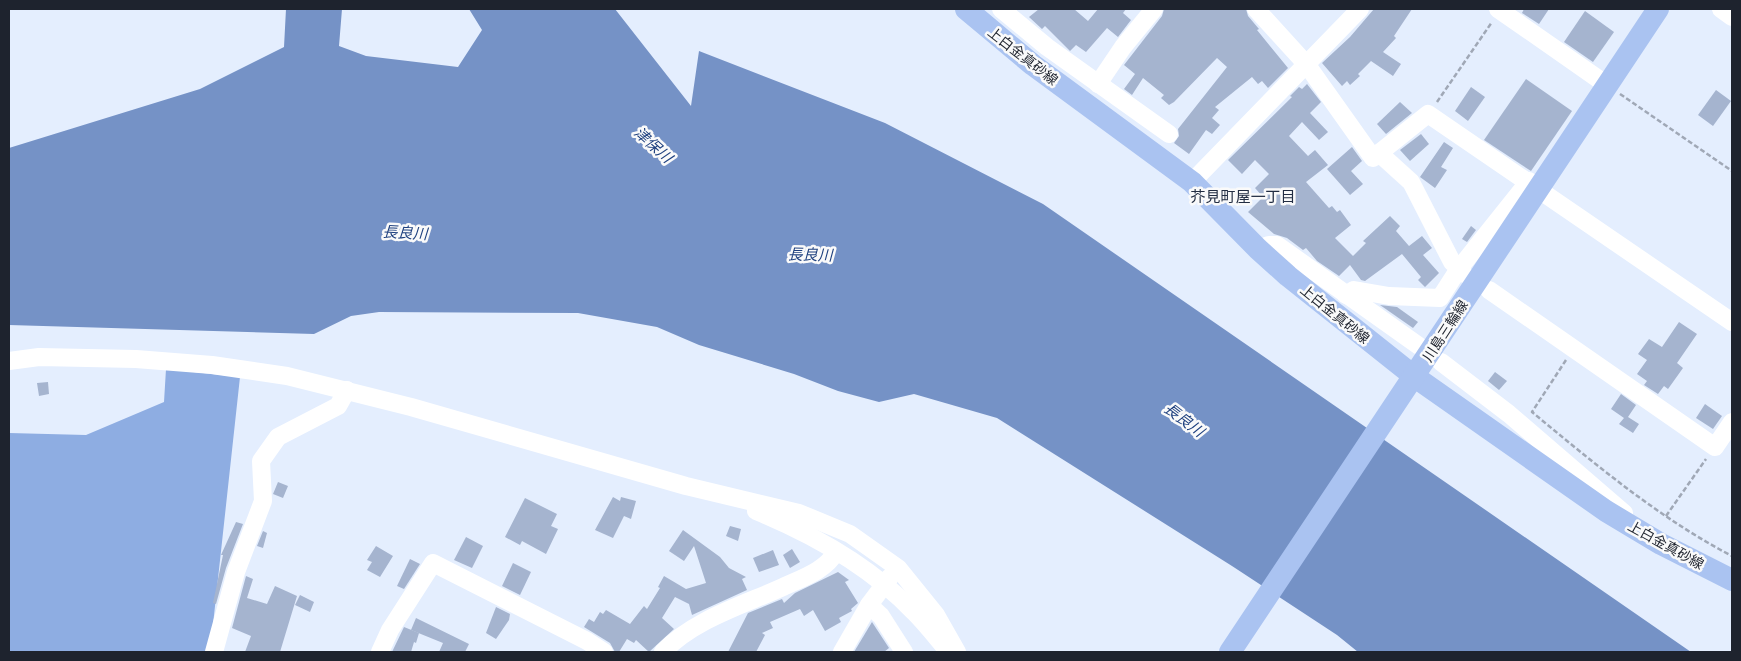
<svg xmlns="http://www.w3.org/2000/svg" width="1741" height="661" font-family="Bitter,'Noto Sans JP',serif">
	<rect width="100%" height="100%" fill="#e4eefe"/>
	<!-- forest -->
	<polygon fill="#8eade2" points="166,369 240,377 210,652 9,652 9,433 86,435 164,402"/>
	<!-- water -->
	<polygon fill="#7592c6" points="286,9 342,9 339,46 366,56 458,67 482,30 469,9 615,9 691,106 699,51 885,123 1043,204 1691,652 1358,652 1337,635 1232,566 997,418 914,394 879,402 838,391 794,374 699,345 657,327 578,313 379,312 351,316 314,334 9,325 9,148 200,89 284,47"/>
	<!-- building -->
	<g fill="#a5b4cf">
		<polygon points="1039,9 1074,9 1088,21 1098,9 1126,9 1123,13 1131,20 1118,37 1107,28 1086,52 1076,45 1070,51 1045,26 1042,29 1029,17"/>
		<polygon points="1164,9 1246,9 1248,16 1259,29 1257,30 1288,68 1268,88 1262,81 1258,84 1252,77 1215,107 1219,110 1212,118 1220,125 1212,134 1206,130 1189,154 1174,143 1179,136 1178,129 1227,67 1217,58 1174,102 1169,105 1161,98 1164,95 1143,78 1132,95 1124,89 1135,74 1124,65 1162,16"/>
		<polygon points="1374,9 1412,9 1394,36 1396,38 1383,52 1401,64 1393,76 1371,61 1358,74 1360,76 1350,85 1347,81 1342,86 1322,63 1350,37"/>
		<polygon points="1524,9 1549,9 1539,24 1522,13"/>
		<polygon points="1585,11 1614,32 1593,62 1564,42"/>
		<polygon points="1526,79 1572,111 1531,171 1484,140"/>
		<polygon points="1307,84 1321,102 1310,113 1328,132 1319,140 1302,122 1289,136 1308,156 1315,150 1328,165 1306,182 1329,208 1332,206 1337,212 1340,210 1351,225 1335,238 1353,256 1366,243 1363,241 1390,216 1400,226 1396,231 1409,246 1422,236 1432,248 1423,255 1439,273 1425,287 1418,280 1421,277 1402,254 1365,281 1361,280 1350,265 1339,276 1317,261 1306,248 1303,250 1287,238 1274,234 1248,212 1263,197 1255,188 1269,174 1255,160 1242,174 1228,160 1292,97 1290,96 1299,87 1302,89"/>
		<polygon points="1471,87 1485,97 1468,121 1455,111"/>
		<polygon points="1716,90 1731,101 1713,126 1698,115"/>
		<polygon points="1400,102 1412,113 1386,134 1377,124"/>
		<polygon points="1421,134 1429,144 1410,161 1400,150"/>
		<polygon points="1444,142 1453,148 1441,167 1447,170 1435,188 1420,177"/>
		<polygon points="1352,147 1362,161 1351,171 1363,184 1350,195 1327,169"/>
		<polygon points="1471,226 1476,230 1467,242 1462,239"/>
		<polygon points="1380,305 1397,307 1418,322 1413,328"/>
		<polygon points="1679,322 1697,334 1677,363 1683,368 1668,389 1664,386 1658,394 1644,385 1647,381 1637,374 1647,360 1638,354 1649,339 1662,347"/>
		<polygon points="1495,372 1507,381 1499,390 1488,381"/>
		<polygon points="48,382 49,394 39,396 37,383"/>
		<polygon points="1621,394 1636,405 1628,417 1639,424 1633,433 1619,424 1624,418 1611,409"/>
		<polygon points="1705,404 1722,416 1713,429 1696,418"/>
		<polygon points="278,482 288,486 283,498 273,494"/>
		<polygon points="613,497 620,501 621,497 636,501 631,519 624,516 613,538 595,530"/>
		<polygon points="525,498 557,514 551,526 558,529 546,554 522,541 520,545 505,537"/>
		<polygon points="236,522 243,524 226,568 216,604 213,603 223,555 221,555"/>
		<polygon points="730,526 741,529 738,541 726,536"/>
		<polygon points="683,530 720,557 729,568 746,577 742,579 747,590 692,615 689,604 675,597 662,618 674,629 649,652 636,640 634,643 627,639 619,652 615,652 610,643 584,627 589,619 594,622 600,612 603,614 606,610 630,624 644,606 647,609 660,588 658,587 664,576 686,589 706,583 694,546 684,561 669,551"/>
		<polygon points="263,531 267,533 263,548 257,546"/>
		<polygon points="466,537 483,546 472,568 454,560"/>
		<polygon points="376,546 393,556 380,577 367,570 372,562 367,560"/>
		<polygon points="792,549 800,562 790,568 783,555"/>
		<polygon points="773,550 779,565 759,572 753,558"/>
		<polygon points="410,559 420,564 404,589 397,586"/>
		<polygon points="513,563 531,572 520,595 502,586"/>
		<polygon points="838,572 849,580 845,582 858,603 851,609 852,611 839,618 841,622 825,631 813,610 804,616 800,609 770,622 773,628 762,633 765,635 756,652 728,652 748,613 782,599 784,603 795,593"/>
		<polygon points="246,576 253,579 247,598 267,604 275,586 297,596 280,652 245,652 251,636 232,628"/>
		<polygon points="300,595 314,602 310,612 295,605"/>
		<polygon points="496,607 510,614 509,620 496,639 486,633"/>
		<polygon points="416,618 469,644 465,652 439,652 443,643 411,630"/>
		<polygon points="872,622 889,648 884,652 854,652"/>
		<polygon points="404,627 419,633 416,643 414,642 411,652 392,652"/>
	</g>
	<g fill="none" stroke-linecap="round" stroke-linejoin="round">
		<!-- path -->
		<g stroke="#a0a8b6" stroke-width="2.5" stroke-dasharray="5 2.5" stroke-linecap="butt">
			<polyline points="1620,94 1732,171"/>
			<polyline points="1437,102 1492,22"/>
			<path d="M1566 360 1532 412C1595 464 1659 518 1732 556"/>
			<polyline points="1666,516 1706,459"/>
		</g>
		<!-- minor -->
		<g stroke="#fff" stroke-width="18">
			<polyline points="1001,9 1047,47 1169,134"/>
			<polyline points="1256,9 1307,65 1373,158 1428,114 1732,322"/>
			<polyline points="1498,9 1607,85"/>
			<polyline points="1721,9 1732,17"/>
			<polyline points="1098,84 1123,47 1154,9"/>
			<polyline points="1379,153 1411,182 1452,262 1464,274"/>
			<polyline points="1192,182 1360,9"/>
			<polyline points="1258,249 1269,245 1277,245 1419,346"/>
			<polyline points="1489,290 1715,447 1732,422"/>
			<polyline points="1346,295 1354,290 1389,296 1440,298 1458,270 1529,181"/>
			<polyline points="9,361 39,357 136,359 212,365 287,376 411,407 686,486 799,513 850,534 898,568 936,615 957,652"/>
			<polyline points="1441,362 1509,414 1624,513"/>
			<path d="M756 511C812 534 871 567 914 612 926 624 936 637 947 650"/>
			<polyline points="869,605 881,616 904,652"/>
			<polyline points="214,652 236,572 263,501 261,461 278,437 338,406 347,390"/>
			<polyline points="380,652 390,630 433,563 587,641 604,652"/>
			<path d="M663 652C693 620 743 605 783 587 802 578 825 571 836 552"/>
			<polyline points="842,652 869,605 890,577"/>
		</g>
		<!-- major -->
		<g stroke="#aac3f1" stroke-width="22">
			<polyline points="966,9 1033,65 1192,182 1258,249 1288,276 1415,377 1606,511 1661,544 1732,580"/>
			<polyline points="1230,652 1658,9"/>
		</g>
	</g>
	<g text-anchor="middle" stroke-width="5" stroke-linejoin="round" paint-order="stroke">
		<!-- street labels -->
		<g font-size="14" fill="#1e232e" stroke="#fafafa">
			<text transform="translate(1023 56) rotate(38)" y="5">上白金真砂線</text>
			<text transform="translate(1335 314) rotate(39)" y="5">上白金真砂線</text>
			<text transform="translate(1445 331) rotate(-57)" y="5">川島三輪線</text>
			<text transform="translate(1666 545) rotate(29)" y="5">上白金真砂線</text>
		</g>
		<!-- water labels -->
		<g font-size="15" font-style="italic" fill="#1e407f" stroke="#fafafa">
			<text transform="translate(653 145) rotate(42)" y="5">津保川</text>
			<text transform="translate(405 233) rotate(3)" y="5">長良川</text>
			<text transform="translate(810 255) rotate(1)" y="5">長良川</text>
			<text transform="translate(1184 420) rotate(37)" y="5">長良川</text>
		</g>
		<!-- neighbourhood labels -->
		<g font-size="15" fill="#222d42" stroke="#fafafa">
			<text x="1243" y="202">芥見町屋一丁目</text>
		</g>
	</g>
	<!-- border -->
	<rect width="1741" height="661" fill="none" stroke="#1e232e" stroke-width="20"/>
</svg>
